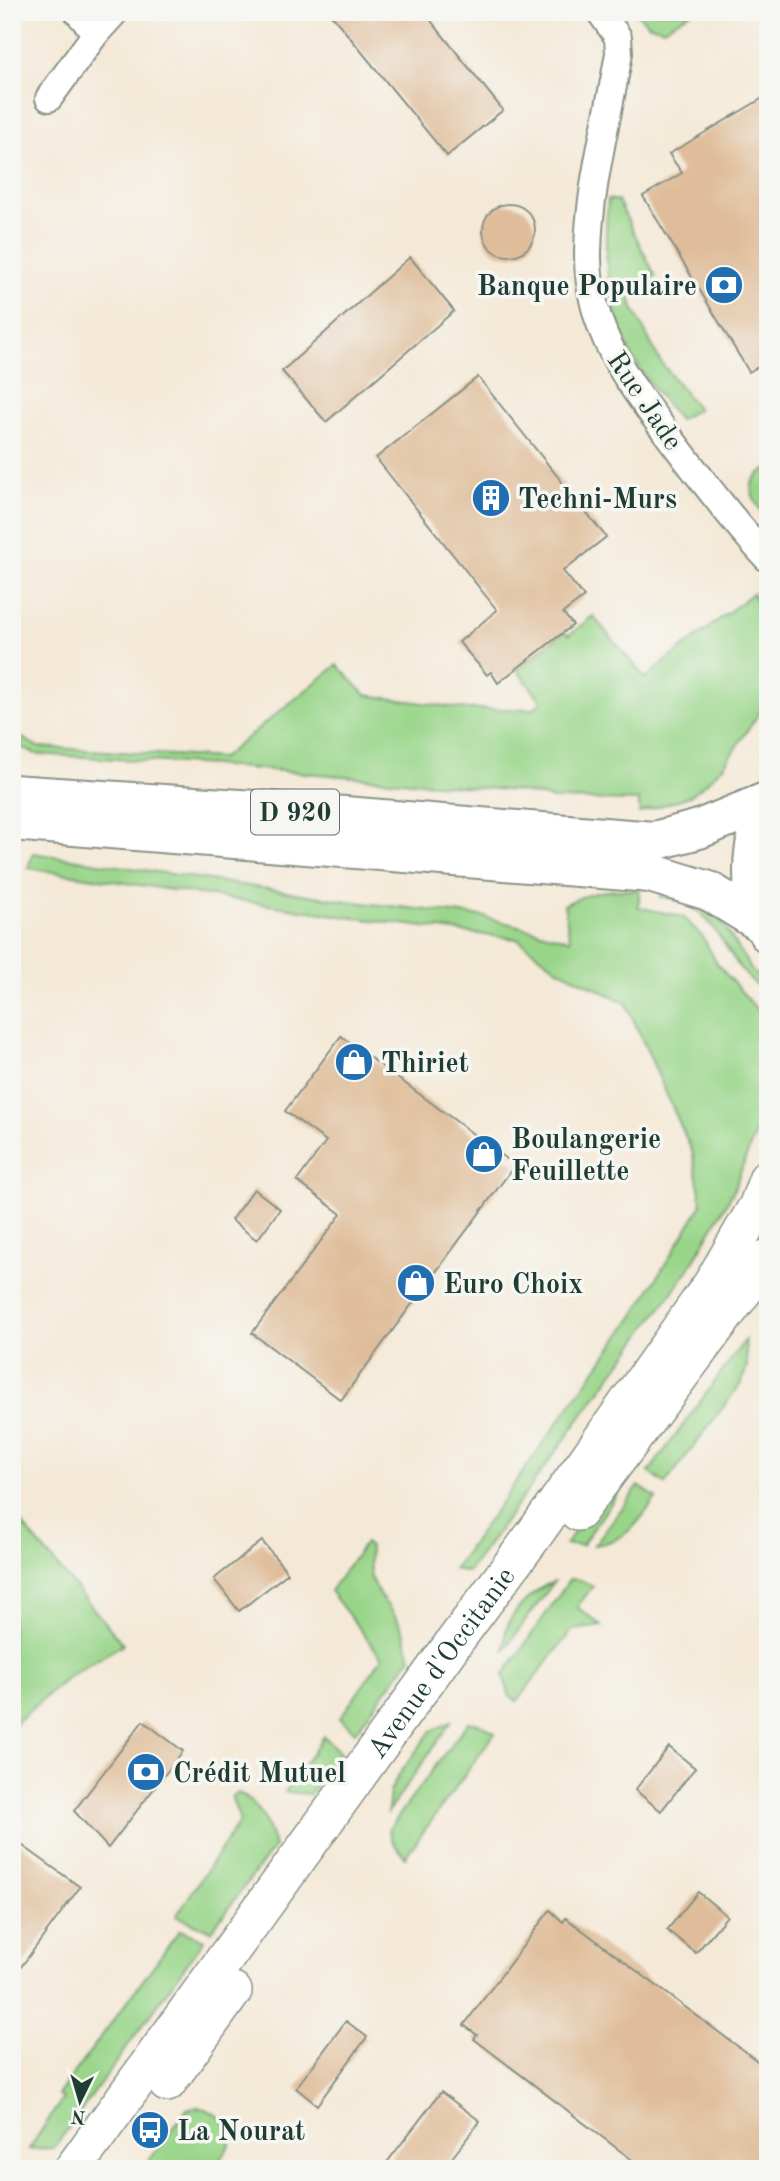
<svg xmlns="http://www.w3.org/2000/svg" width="780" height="2181" font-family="'Old Standard TT',serif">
	<rect width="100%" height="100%" fill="#f6f6f2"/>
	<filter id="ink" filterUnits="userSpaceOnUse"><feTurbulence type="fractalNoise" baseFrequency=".0143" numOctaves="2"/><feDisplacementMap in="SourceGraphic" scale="14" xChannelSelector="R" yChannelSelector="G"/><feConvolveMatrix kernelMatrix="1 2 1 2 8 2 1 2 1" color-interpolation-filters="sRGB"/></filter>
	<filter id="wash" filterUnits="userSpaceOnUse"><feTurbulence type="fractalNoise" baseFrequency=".00686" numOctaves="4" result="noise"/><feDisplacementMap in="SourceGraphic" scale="28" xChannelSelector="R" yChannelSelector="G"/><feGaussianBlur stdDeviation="1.57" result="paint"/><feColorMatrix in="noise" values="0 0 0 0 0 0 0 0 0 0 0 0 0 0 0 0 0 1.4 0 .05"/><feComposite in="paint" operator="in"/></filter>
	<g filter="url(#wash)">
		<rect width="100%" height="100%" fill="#f4e9d7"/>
		<!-- green -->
		<g fill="#99d589" stroke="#5c895e" stroke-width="2">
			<polygon points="635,12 692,12 663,29 648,24"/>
			<path d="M608 199 618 201 656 277 630 284 632 306 660 361 698 409 679 420C660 396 638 372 626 344 607 298 603 248 608 199Z"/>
			<path d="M768 469V521C755 504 739 481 768 469Z"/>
			<polygon points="753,593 768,639 768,682 761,710 724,765 706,783 690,796 639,813 639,801 553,799 518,791 213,765 36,754 12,743 12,732 38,747 222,758 337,665 366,695 465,709 533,709 542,702 517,670 564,632 569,635 593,616 645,678"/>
			<path d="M33 853 354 902 481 916 570 940 564 905C590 891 610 889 640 890L638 907 683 917 703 937 717 964 762 1015 768 1032 767 1101 733 1192 689 1269 468 1572 454 1569 635 1314 702 1204 692 1151 626 1003 559 970 517 939 348 917 28 868Z"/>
			<path d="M662 891 704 904 723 924 753 972 768 986V996C761 987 751 982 744 973 718 940 709 901 661 897Z"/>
			<polygon points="745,1340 747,1366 742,1382 665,1484 649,1472"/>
			<polygon points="620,1470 629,1477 582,1545 565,1545"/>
			<path d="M639 1486 656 1498C639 1522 626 1542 594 1545Z"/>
			<polygon points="12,1512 123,1644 67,1678 12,1726"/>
			<path d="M365 1543 370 1547C366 1589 379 1590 398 1621 405 1631 407 1646 411 1657L355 1732 340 1718 382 1658 330 1591Z"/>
			<polygon points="570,1579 580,1580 593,1586 577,1607 602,1626 572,1630 517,1701 510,1696 503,1676"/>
			<path d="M554 1582 504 1650C505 1642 505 1634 507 1627 513 1610 537 1587 554 1582Z"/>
			<polygon points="451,1722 388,1812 390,1792 398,1776 431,1731"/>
			<polygon points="468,1722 480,1724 495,1733 405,1857 392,1841 389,1829"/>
			<polygon points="324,1736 340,1753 310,1794 285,1792"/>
			<path d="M238 1793C259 1801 269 1827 274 1847L211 1931 176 1916 240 1821 232 1799V1796Z"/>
			<polygon points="180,1930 204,1940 54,2148 29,2149 63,2098 58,2095"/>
			<path d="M196 2107C206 2107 212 2112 220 2118 243 2136 226 2151 212 2169H143L187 2109Z"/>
		</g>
		<g id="blocks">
			<!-- building -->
			<g fill="#dfbd9a">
				<polygon points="329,12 424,12 503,110 447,156"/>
				<polygon points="768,95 768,361 749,372 643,196 682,173 669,154"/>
				<circle cx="509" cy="230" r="26"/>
				<polygon points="410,257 454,311 326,422 282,371"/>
				<polygon points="478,377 606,537 563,571 584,597 563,613 573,625 498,683 491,672 487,675 459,642 497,610 376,458"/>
				<polygon points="341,1036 515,1165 341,1400 252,1333 341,1214 297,1181 326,1141 285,1111"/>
				<polygon points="254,1189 280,1209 257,1240 231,1220"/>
				<polygon points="262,1541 288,1573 239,1611 214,1579"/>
				<polygon points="143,1721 183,1751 108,1848 74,1811"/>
				<polygon points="669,1747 695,1768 661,1811 635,1790"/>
				<polygon points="12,1838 80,1887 12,1979"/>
				<polygon points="698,1892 727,1916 696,1953 667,1930"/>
				<polygon points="550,1910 563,1922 566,1918 768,2069 768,2160 727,2169 644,2169 474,2039 477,2035 464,2025"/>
				<polygon points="346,2021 367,2037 317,2105 296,2088"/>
				<polygon points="441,2092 480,2121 449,2162 444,2169 382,2169"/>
			</g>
		</g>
	</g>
	<g filter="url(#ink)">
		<use href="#blocks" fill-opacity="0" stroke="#8a9386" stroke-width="2"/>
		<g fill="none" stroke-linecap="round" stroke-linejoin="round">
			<!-- minor casing -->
			<g stroke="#8a9386" stroke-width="30">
				<g id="minor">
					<polyline points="78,12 96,33"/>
					<path d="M600 12 618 37 619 53C608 120 589 185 588 253 587 331 630 385 674 443 704 483 734 522 768 559"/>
					<polyline points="49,98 96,33 115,12"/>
				</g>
			</g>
			<!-- secondary casing -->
			<g stroke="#8a9386" stroke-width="40">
				<g id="secondary">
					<polyline points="578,1512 768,1258"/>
					<polyline points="167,2083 233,1991"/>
					<path id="s1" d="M73 2169 452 1645 536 1532 712 1284 758 1205 768 1178"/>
				</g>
			</g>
			<!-- primary casing -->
			<g stroke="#8a9386" stroke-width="42">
				<g id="primary">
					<polyline points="12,794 345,816 654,841 699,829 768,801"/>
					<path d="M768 806C749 844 747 896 768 933"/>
					<polyline points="12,821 650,873 709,891 763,924"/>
				</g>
			</g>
			<!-- minor -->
			<use href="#minor" stroke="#fff" stroke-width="26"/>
			<!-- secondary -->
			<use href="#secondary" stroke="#fff" stroke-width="37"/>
			<!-- primary -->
			<use href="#primary" stroke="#fff" stroke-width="38"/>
		</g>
	</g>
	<!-- icons -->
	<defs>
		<g id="bank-disc" transform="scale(2.0125)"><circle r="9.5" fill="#1f6fb2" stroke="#f6f6f2"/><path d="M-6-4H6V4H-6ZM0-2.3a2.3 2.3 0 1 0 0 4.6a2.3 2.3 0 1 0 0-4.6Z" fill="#fff"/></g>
		<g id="building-disc" transform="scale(2.0125)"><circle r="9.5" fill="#1f6fb2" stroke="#f6f6f2"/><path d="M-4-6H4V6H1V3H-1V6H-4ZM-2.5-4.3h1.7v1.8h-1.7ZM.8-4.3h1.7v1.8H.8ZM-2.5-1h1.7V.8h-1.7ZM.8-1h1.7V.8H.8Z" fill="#fff"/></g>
		<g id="shop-disc" transform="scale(2.0125)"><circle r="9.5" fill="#1f6fb2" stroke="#f6f6f2"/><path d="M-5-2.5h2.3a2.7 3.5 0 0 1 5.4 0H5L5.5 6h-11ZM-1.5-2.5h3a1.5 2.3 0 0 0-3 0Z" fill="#fff"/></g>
		<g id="bus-disc" transform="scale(2.0125)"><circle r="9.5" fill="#1f6fb2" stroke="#f6f6f2"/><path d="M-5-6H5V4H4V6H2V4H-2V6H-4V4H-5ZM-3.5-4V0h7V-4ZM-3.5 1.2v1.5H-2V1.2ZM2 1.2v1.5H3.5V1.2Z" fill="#fff"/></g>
	</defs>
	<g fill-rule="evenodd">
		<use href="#bank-disc" x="724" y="285"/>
		<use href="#building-disc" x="491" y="498"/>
		<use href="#shop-disc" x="354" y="1062"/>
		<use href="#shop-disc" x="484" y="1154"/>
		<use href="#shop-disc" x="416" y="1283"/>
		<use href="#bank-disc" x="146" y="1772"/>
		<use href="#bus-disc" x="150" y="2130"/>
	</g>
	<g text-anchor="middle" stroke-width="7" stroke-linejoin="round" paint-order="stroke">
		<!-- shield labels -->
		<rect fill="#f6f6f2" stroke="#60746d" stroke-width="2" x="251" y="789.5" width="88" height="45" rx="5"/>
		<g font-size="26" font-weight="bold" fill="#1f3d34">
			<text x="295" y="821">D 920</text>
		</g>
		<!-- poi labels -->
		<g font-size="28" font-weight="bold" fill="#1f3d34" stroke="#f6f6f2" text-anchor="start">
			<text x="697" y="295" text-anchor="end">Banque Populaire</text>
			<text x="518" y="508">Techni-Murs</text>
			<text x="381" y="1072">Thiriet</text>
			<text x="511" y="1148">Boulangerie<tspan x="511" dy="32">Feuillette</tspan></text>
			<text x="443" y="1293">Euro Choix</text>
			<text x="173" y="1782">Crédit Mutuel</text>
			<text x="177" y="2140">La Nourat</text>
		</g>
		<!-- street labels -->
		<g font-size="28" fill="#1f3d34" stroke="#f6f6f2">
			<text transform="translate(646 400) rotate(56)" y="10">Rue Jade</text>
			<text dy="10" stroke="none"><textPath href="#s1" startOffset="626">Avenue d'Occitanie</textPath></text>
		</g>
	</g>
	<!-- margin -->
	<rect width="780" height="2181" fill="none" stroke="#f6f6f2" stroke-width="42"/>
	<!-- north arrow -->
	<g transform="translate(80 2101) rotate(185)" stroke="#f6f6f2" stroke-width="5" paint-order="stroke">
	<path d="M0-5L12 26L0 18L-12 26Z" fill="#1f3d34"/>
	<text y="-10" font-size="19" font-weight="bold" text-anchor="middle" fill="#1f3d34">N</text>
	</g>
</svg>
